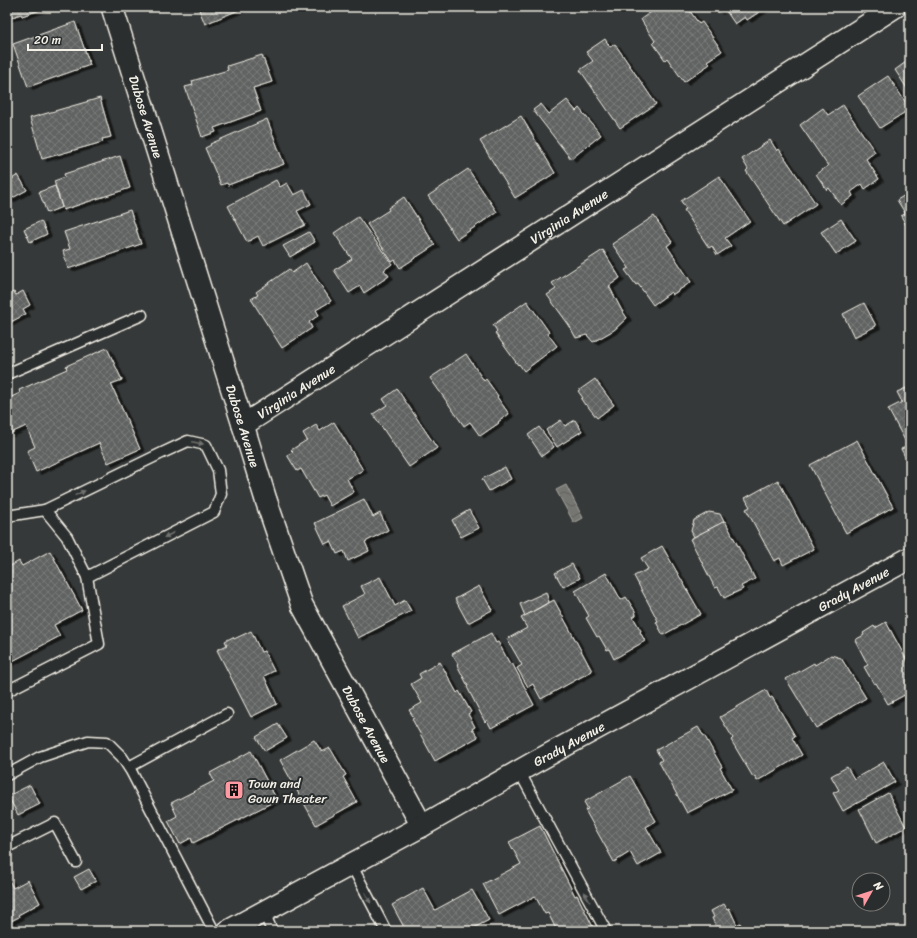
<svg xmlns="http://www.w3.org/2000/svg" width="917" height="938" font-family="Sriracha,sans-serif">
	<defs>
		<pattern id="water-waves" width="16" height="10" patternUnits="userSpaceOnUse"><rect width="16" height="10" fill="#757572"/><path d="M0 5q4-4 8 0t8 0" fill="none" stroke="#5f5e5c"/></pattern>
		<pattern id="building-cross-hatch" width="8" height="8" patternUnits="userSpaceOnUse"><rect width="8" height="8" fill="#616362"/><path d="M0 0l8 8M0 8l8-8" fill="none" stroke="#787a78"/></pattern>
		<filter id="shadow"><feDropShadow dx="4.5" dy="2.5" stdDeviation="0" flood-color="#0009"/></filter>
	</defs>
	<rect width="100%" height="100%" fill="#363939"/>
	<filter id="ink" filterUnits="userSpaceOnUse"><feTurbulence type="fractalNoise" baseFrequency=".025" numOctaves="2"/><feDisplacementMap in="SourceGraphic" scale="8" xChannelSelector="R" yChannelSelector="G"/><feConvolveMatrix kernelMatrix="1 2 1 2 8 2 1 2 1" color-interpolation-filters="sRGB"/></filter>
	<g filter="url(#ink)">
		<!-- water -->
		<polygon fill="url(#water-waves)" stroke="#a8a7a1" points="566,485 583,518 574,523 556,490"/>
		<!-- building -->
		<g fill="url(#building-cross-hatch)" stroke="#f4f1e8" filter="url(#shadow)">
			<polygon points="7,7 49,7 22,16 21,14 7,19"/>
			<polygon points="198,7 246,7 205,24"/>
			<polygon points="658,7 687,7 699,24 702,22 722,51 707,61 710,64 684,82 667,58 665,60 653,43 655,41 643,23 641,19"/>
			<polygon points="714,7 767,7 747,20 745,17 735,24 724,8 718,12"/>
			<polygon points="75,22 90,65 28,87 13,44"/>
			<polygon points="605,39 610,47 615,44 656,104 620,128 580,70 593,61 586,52"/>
			<polygon points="262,55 272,82 253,88 261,111 214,128 216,132 202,137 185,87 193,85 192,81 228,70 227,66"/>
			<polygon points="910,59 910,93 895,70"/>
			<polygon points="888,76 910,109 880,128 858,96"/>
			<polygon points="100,98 111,137 102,139 103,142 42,159 30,118"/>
			<polygon points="567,100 576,111 579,108 601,135 571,159 533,110 541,104 549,114"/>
			<polygon points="843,105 875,152 866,159 879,179 865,189 862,184 851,192 853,196 841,205 829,188 827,190 816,174 828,166 800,125 823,108 828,115"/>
			<polygon points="521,116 555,173 515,198 480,141"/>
			<polygon points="267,119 284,164 228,185 227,183 221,185 205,148 211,145 210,144"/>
			<polygon points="770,140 777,151 779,149 816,204 783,226 746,171 748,169 742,159"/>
			<polygon points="120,156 130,188 63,210 54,181 65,177 64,174"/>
			<polygon points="468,169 497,212 457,239 428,196"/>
			<polygon points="18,175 27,190 7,201 7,182"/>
			<polygon points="719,176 750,221 725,238 731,246 717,255 712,246 709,248 684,210 686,209 681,201"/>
			<polygon points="276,180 280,187 287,183 294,195 304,190 311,204 297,211 305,225 263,246 258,236 247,242 228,206"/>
			<polygon points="55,186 62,207 47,213 39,192"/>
			<polygon points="910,192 910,211 905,213 897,200"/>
			<polygon points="404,197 435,245 400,268 395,260 392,262 367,224 389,210 388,208"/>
			<polygon points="130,210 141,244 68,269 63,251 70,249 64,232"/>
			<polygon points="910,211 910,232 901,216"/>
			<polygon points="654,216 672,242 667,246 691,282 672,295 671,292 653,305 638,284 636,285 625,270 629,268 612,244"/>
			<polygon points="358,217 392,264 384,270 389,276 370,289 364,293 360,286 349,293 334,270 352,259 334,233"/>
			<polygon points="841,219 856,241 836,254 821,232"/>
			<polygon points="41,221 47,234 30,242 24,229"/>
			<polygon points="309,232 315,242 290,257 283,246"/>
			<polygon points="603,250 620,278 609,286 621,309 627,318 614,330 593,342 587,335 576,338 569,325 547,295 556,289 552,283"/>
			<polygon points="306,263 331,301 316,310 319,315 309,322 312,328 282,348 251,299 258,295 256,292 289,269 292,273"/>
			<polygon points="23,291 30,305 23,309 26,314 7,324 7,295 14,292 16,295"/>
			<polygon points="527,301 549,332 548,334 557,346 524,371 519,364 518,365 495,333 497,331 493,325"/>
			<polygon points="864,303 876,326 854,337 843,314"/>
			<polygon points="107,348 122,380 111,384 140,449 108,463 99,443 36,472 27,451 35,447 26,426 7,435 7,399 20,393 19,390 67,369 66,366"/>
			<polygon points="466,354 484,381 486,379 498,396 497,397 509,414 498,422 499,423 480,436 470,422 464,426 430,378"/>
			<polygon points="595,379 614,405 597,418 586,404 585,405 581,399 583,398 578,391"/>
			<polygon points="906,388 910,394 910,466 901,449 908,446 888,409 902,402 897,392"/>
			<polygon points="397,389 437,448 409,467 373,414 387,405 383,399"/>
			<polygon points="561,420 565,426 575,420 582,431 557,447 546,430"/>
			<polygon points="334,422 363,470 347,479 354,492 330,506 324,495 318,498 301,469 297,471 287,455 293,452 291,450 307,440 303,433 316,425 320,431"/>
			<polygon points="539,427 554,447 542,456 528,435"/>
			<polygon points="857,440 893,507 846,533 810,465"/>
			<polygon points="505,467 511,479 489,491 482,479"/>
			<polygon points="778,480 814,549 783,565 780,558 774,561 746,509 750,507 745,498"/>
			<polygon points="364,499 373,517 380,513 388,530 365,542 369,551 348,561 344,551 337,554 331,541 325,544 315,523"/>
			<polygon points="469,510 479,528 461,537 452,520"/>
			<polygon points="709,512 720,514 724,522 694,537 691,531 694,520"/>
			<polygon points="725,521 755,579 741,586 743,589 724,598 718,587 715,588 690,539"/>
			<polygon points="662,546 701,614 663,635 656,622 658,621 634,576 648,569 641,558"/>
			<polygon points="50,551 82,610 54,625 60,636 7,664 7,568 19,561 22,566"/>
			<polygon points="572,564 580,578 563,587 555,573"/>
			<polygon points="606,573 621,600 626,597 635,611 636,615 633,617 641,631 640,632 645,641 614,659 609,649 607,650 599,636 597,637 586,618 589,616 575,591"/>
			<polygon points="380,577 395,606 405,600 411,611 358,638 342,606 365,594 361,586"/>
			<polygon points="479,586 492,610 468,623 455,599"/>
			<polygon points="546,592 549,602 525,616 520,604"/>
			<polygon points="554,600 592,671 541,699 533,684 528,687 517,668 522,665 507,639 527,628 521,618"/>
			<polygon points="886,622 910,666 910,692 888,704 876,683 874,684 864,667 868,665 855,640 864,635 863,633 874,626 875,628"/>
			<polygon points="251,631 261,652 264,651 274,671 264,676 277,704 251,717 217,650 227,645 225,641 233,637 234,639"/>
			<polygon points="491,633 496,643 498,642 510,664 512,663 534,705 491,728 487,720 485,722 467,687 468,686 457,665 458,664 452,654"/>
			<polygon points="831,655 841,658 866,698 816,728 786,679 814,663 815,665"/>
			<polygon points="440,662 457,693 459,691 471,712 468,714 475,727 472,729 478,737 435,761 412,719 414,718 409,710 422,703 411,684 421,678 419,674"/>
			<polygon points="766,690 770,698 772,697 795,736 792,738 802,755 757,781 755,776 753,777 731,740 733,738 720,717"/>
			<polygon points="278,724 287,738 265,751 256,737"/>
			<polygon points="698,727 703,735 704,735 722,767 720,768 732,790 687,813 659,762 662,760 656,750"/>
			<polygon points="314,740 322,752 330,748 346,775 343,777 357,802 316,825 280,760"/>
			<polygon points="251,751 277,800 193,843 191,838 180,844 168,821 177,816 171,803 214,781 210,773"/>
			<polygon points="884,762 895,782 843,811 833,793 839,790 831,776 847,767 854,779"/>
			<polygon points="630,776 656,821 646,827 661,853 638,866 630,852 614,862 585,810 588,809 584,802"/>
			<polygon points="30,785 40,804 18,815 8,796"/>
			<polygon points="888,793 906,827 876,843 859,809"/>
			<polygon points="540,826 575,896 577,895 595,931 557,931 548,913 545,914 535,896 499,915 483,884 521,864 509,842"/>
			<polygon points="89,869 96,881 81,889 74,877"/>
			<polygon points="7,876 13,888 28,880 40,903 18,915 19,917 7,923 11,931 7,931"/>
			<polygon points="423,888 435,910 472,890 489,920 468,931 406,931 392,905"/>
			<polygon points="724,904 727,909 729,908 737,925 740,923 745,931 718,931 712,918 714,917 711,911"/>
		</g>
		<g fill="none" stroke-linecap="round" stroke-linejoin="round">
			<!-- lane casing -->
			<g stroke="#f4f1e8" stroke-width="13">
				<g id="lane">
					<polyline points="7,374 142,315"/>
					<polyline points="45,510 160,454 188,441 206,445 218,470 221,494 214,512 87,577"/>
					<polyline points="7,516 45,510 67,537 87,577 99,644 7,691"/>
					<polyline points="129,767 227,714"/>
					<polyline points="519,771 606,931"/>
					<polyline points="7,775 40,757 88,741 107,742 122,757 131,771 214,931"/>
					<polyline points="7,847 55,823 76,862"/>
					<polyline points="351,864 386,931"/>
					<polyline points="264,912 272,931"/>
				</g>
			</g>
			<!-- street casing -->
			<g stroke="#f4f1e8" stroke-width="24">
				<g id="street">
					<path id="s1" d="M112 7 243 425 266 500 302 605 422 826"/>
					<path id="s2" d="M243 425 895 7"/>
					<path id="s3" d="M228 931 422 826 535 762 910 558"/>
				</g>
			</g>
			<!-- lane -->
			<use href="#lane" stroke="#2a2d2e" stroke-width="10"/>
			<!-- street -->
			<use href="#street" stroke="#2a2d2e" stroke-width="21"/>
		</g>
		<!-- one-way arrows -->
		<defs><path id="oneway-solid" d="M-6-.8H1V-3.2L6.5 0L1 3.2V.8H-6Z"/></defs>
		<g fill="#71726f">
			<use href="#oneway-solid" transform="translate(198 443) rotate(12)"/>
			<use href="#oneway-solid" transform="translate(80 493) rotate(-26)"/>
			<use href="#oneway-solid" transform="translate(169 535) rotate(153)"/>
			<use href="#oneway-solid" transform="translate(587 897) rotate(-118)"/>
			<use href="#oneway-solid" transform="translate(368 898) rotate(62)"/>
		</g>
	</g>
	<!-- icons -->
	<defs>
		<g id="building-square" transform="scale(1)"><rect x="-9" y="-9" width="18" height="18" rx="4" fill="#ff9aa2" stroke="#2a2d2e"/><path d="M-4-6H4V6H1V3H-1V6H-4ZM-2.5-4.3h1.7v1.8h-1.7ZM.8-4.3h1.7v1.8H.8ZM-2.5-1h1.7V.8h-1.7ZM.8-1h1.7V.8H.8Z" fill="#111"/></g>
	</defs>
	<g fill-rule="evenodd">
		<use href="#building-square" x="234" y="790"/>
	</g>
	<g text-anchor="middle" stroke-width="4" stroke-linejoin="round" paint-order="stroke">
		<!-- street labels -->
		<g font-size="13" fill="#f4f1e8" stroke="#2a2d2e">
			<text dy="5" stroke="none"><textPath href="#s1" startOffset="115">Dubose Avenue</textPath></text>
			<text dy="5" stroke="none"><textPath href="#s2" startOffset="387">Virginia Avenue</textPath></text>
			<text dy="5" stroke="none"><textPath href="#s2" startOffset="63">Virginia Avenue</textPath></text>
			<text dy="5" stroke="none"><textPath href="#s1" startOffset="439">Dubose Avenue</textPath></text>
			<text dy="5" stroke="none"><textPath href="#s3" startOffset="713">Grady Avenue</textPath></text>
			<text dy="5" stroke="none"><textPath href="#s1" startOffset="763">Dubose Avenue</textPath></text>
			<text dy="5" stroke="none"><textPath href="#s3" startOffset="389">Grady Avenue</textPath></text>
		</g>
		<!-- poi labels -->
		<g font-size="13" fill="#f4f1e8" stroke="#2a2d2e" text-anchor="start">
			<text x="248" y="788">Town and<tspan x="248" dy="15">Gown Theater</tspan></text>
		</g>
	</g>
	<!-- margin -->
	<rect width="917" height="938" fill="none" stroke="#2a2d2e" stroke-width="24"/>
	<rect x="12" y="12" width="893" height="914" fill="none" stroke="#f4f1e8" stroke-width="1.5" filter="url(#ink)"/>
	<!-- north arrow -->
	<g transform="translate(871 892) rotate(51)"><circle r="19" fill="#2a2d2e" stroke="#7b7b78"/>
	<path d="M0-3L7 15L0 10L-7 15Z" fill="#ff9aa2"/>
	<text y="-6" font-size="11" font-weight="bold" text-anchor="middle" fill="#f4f1e8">N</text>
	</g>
	<!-- scale -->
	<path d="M28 44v6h74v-6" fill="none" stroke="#f4f1e8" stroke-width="2"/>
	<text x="34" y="44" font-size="12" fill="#f4f1e8" stroke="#2a2d2e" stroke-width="3" paint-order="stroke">20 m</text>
</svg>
